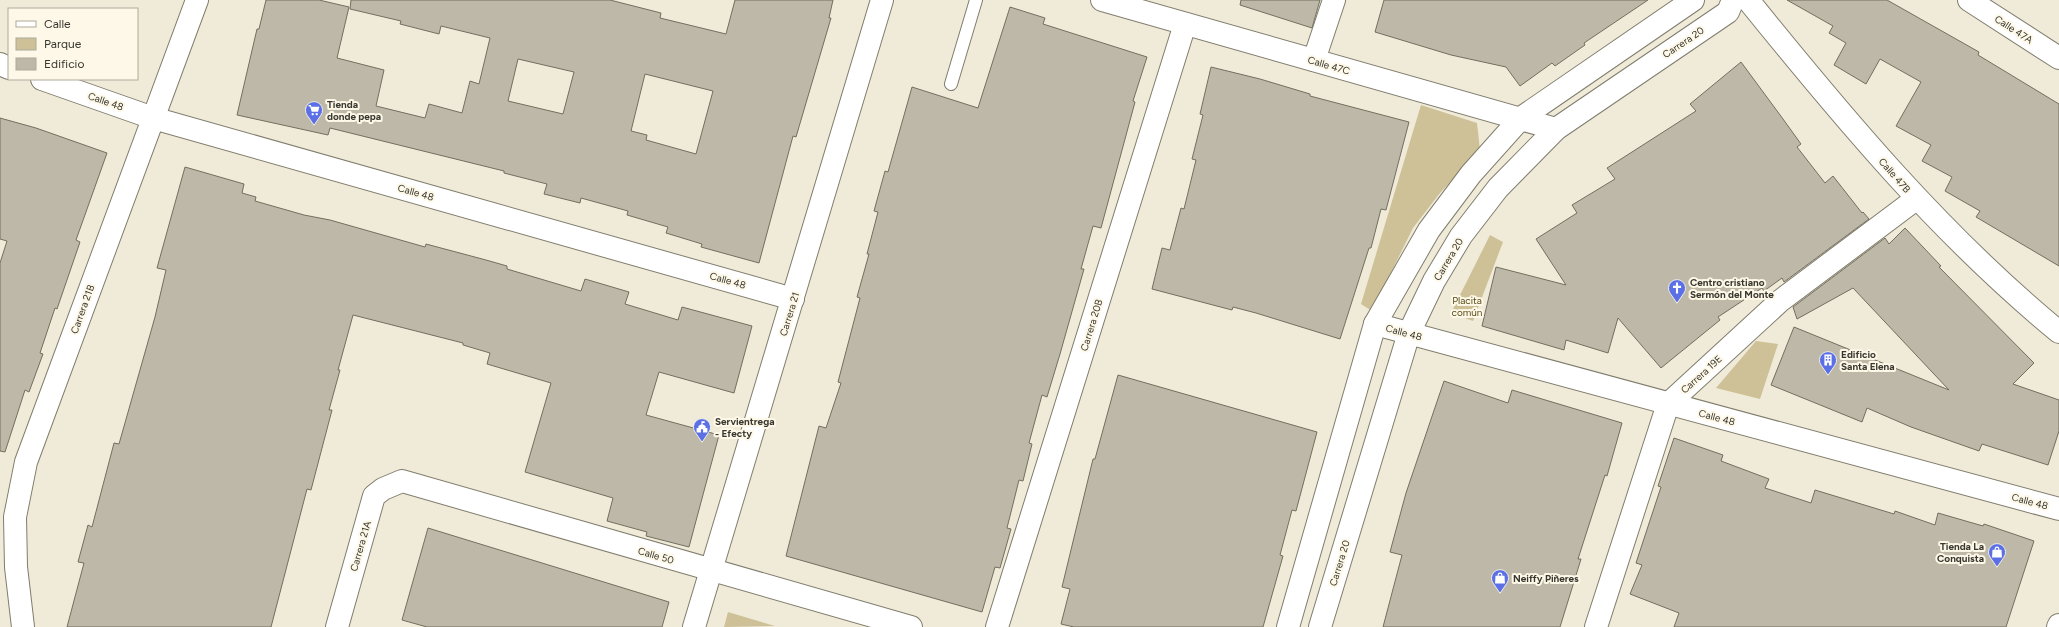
<svg xmlns="http://www.w3.org/2000/svg" width="2059" height="627" font-family="Figtree,sans-serif">
	<rect width="100%" height="100%" fill="#f0ebd9"/>
	<!-- green -->
	<g fill="#cec197">
		<polygon points="1421,105 1477,123 1480,150 1440,193 1413,228 1372,311 1361,304"/>
		<polygon points="1490,235 1503,242 1473,321 1451,313"/>
		<polygon points="1756,341 1778,344 1760,399 1716,388"/>
		<polygon points="728,612 775,626 724,627"/>
	</g>
	<!-- building -->
	<g fill="#bdb8a7" stroke="#736e5f" fill-rule="evenodd">
		<path d="M266 0H319L349 7 337 58 384 70 376 106 425 118 429 104 462 113 470 81 479 84 490 38 441 26 439 34 400 24 401 21 350 9 351 0H610L661 13 660 18 726 34 735 0H833L829 18H831L796 137 793 136 759 263 701 247 702 244 666 233 668 227 627 215 628 211 581 198 580 203 544 194 547 184 504 173V171L330 128 328 135 237 115 257 29H259ZM518 59 574 72 563 114 508 101ZM645 74 713 91 696 154 646 140 647 135 631 131Z"/>
		<polygon points="1241,0 1320,0 1312,28 1240,5"/>
		<polygon points="1384,0 1648,0 1584,43 1585,45 1555,66 1552,63 1520,86 1506,67 1451,55 1375,32"/>
		<polygon points="1787,0 1887,0 1979,52 1978,55 2059,104 2059,266 1976,217 1980,211 1945,191 1952,177 1922,161 1931,145 1896,126 1921,82 1880,59 1866,84 1834,65 1846,43 1829,33 1833,26"/>
		<polygon points="1010,7 1045,18 1043,24 1147,57 1133,101 1135,102 1101,228 1093,226 1081,269 1084,269 1060,354 1047,397 1042,395 1029,443 1032,444 1023,481 1019,480 1007,528 1011,529 1000,568 995,567 982,612 786,556 819,426 826,428 841,383 838,382 860,298 857,297 869,254 867,254 878,212 874,211 885,171 888,172 912,87 978,108"/>
		<polygon points="1741,62 1783,119 1801,144 1797,147 1825,183 1833,176 1862,213 1863,212 1869,219 1784,282 1782,278 1764,291 1762,288 1718,317 1720,320 1661,368 1618,318 1608,353 1566,340 1564,350 1482,326 1496,267 1566,285 1536,239 1577,213 1572,205 1615,179 1607,168 1696,111 1690,104"/>
		<polygon points="1211,67 1260,79 1310,94 1310,96 1409,122 1386,210 1381,209 1371,248 1369,248 1340,339 1256,313 1233,307 1232,310 1152,289 1162,248 1170,250 1181,208 1184,209 1196,160 1192,159 1203,115 1200,114"/>
		<polygon points="0,118 36,128 107,153 76,240 80,242 57,309 55,308 40,353 43,354 29,392 25,390 5,452 0,451 0,263 7,241 0,239"/>
		<polygon points="185,167 244,184 242,193 256,197 255,201 304,215 330,220 425,247 426,244 486,260 507,266 507,269 581,291 585,279 629,292 625,304 678,320 682,307 752,326 734,393 659,372 646,415 719,435 689,547 646,536 647,532 607,521 613,498 525,472 551,383 487,364 490,353 463,345 463,343 353,315 338,370 340,370 329,410 332,410 311,490 307,489 271,627 67,627 84,563 78,562 88,525 92,527 114,443 119,444 155,317 166,270 157,268"/>
		<polygon points="1905,228 1941,266 1939,267 2034,363 2013,384 2059,400 2059,431 2048,465 1982,444 1979,451 1911,427 1867,408 1862,422 1771,385 1794,327 1949,390 1853,288 1797,319 1793,307 1885,238 1889,244"/>
		<polygon points="1118,375 1317,432 1296,511 1292,510 1280,555 1283,556 1263,627 1074,627 1061,624 1070,589 1062,587 1093,459 1095,459"/>
		<polygon points="1444,381 1508,403 1512,390 1622,423 1607,476 1605,475 1578,559 1581,559 1560,627 1383,627 1402,555 1390,552 1406,493"/>
		<polygon points="1674,438 1723,455 1721,461 1769,479 1765,488 1811,503 1815,490 1894,514 1895,511 1935,525 1938,513 1983,526 1984,524 2034,541 2006,627 1674,627 1679,613 1630,594 1642,565 1636,563 1661,487 1658,486"/>
		<polygon points="428,528 669,602 662,627 427,627 402,620"/>
	</g>
	<g fill="none" stroke-linecap="round" stroke-linejoin="round">
		<!-- lane casing -->
		<g stroke="#817d6d" stroke-width="14">
			<polyline id="lane" points="951,84 976,0"/>
		</g>
		<!-- street casing -->
		<g stroke="#817d6d" stroke-width="24">
			<g id="street">
				<polyline points="1102,0 1556,129"/>
				<path d="M1748 0C1844 119 1941 235 2059 332"/>
				<polyline points="1969,0 2059,58"/>
				<polyline points="1314,60 1334,0"/>
				<polyline points="0,64 9,68"/>
				<polyline points="42,79 153,118 793,299"/>
				<polyline points="1375,324 2059,509"/>
				<polyline points="23,627 16,567 15,517 26,462 197,0"/>
				<polyline points="337,627 374,496 383,489 402,481 911,627"/>
				<polyline points="997,627 1185,24"/>
				<polyline points="1596,627 1668,404 1780,301 1916,199"/>
				<polyline points="2058,627 2059,625"/>
			</g>
		</g>
		<!-- secondary casing -->
		<g stroke="#817d6d" stroke-width="24">
			<g id="secondary">
				<polyline points="694,627 882,0"/>
				<polyline points="1288,627 1375,324 1429,230 1471,174 1521,118 1693,0"/>
				<polyline points="1320,627 1409,333 1434,281 1461,236 1498,188 1556,129 1728,12 1733,0"/>
			</g>
		</g>
		<!-- lane -->
		<use href="#lane" stroke="#fff" stroke-width="12"/>
		<!-- street -->
		<use href="#street" stroke="#fff" stroke-width="22"/>
		<!-- secondary -->
		<use href="#secondary" stroke="#fff" stroke-width="22"/>
	</g>
	<!-- icons -->
	<defs>
		<g id="supermarket-pin" transform="scale(0.9)"><path d="M0 17L-7.5 6A9.5 9.5 0 1 1 7.5 6Z" fill="#5b6fe6" stroke="#fdf8e7"/><path d="M-6-5.5h2.5l.6 2H6L4.5 2H-2.5L-4.4-4H-6ZM-1.5 3.2a1.3 1.3 0 1 0 .1 0ZM3 3.2a1.3 1.3 0 1 0 .1 0Z" fill="#fff"/></g>
		<g id="church-pin" transform="scale(0.9)"><path d="M0 17L-7.5 6A9.5 9.5 0 1 1 7.5 6Z" fill="#5b6fe6" stroke="#fdf8e7"/><path d="M-1.2-6h2.4v3.5h3.3v2.4h-3.3V6h-2.4V-.1h-3.3v-2.4h3.3Z" fill="#fff"/></g>
		<g id="building-pin" transform="scale(0.9)"><path d="M0 17L-7.5 6A9.5 9.5 0 1 1 7.5 6Z" fill="#5b6fe6" stroke="#fdf8e7"/><path d="M-4-6H4V6H1V3H-1V6H-4ZM-2.5-4.3h1.7v1.8h-1.7ZM.8-4.3h1.7v1.8H.8ZM-2.5-1h1.7V.8h-1.7ZM.8-1h1.7V.8H.8Z" fill="#fff"/></g>
		<g id="civic-pin" transform="scale(0.9)"><path d="M0 17L-7.5 6A9.5 9.5 0 1 1 7.5 6Z" fill="#5b6fe6" stroke="#fdf8e7"/><path d="M-.6-6.5H3V-4.5H.6V-3L4-1V1h2V6H-6V1h2V-1L-.6-3ZM-1.2 2.5V6h2.4V2.5Z" fill="#fff"/></g>
		<g id="shop-pin" transform="scale(0.9)"><path d="M0 17L-7.5 6A9.5 9.5 0 1 1 7.5 6Z" fill="#5b6fe6" stroke="#fdf8e7"/><path d="M-5-2.5h2.3a2.7 3.5 0 0 1 5.4 0H5L5.5 6h-11ZM-1.5-2.5h3a1.5 2.3 0 0 0-3 0Z" fill="#fff"/></g>
	</defs>
	<g fill-rule="evenodd">
		<use href="#supermarket-pin" x="314" y="110"/>
		<use href="#church-pin" x="1677" y="288"/>
		<use href="#building-pin" x="1828" y="360"/>
		<use href="#civic-pin" x="702" y="427"/>
		<use href="#shop-pin" x="1997" y="552"/>
		<use href="#shop-pin" x="1500" y="578"/>
	</g>
	<g text-anchor="middle" stroke-width="4" stroke-linejoin="round" paint-order="stroke">
		<!-- street labels -->
		<g font-size="10" fill="#38362f" stroke="#fdf8e7">
			<text transform="translate(2014 29) rotate(33)" y="4">Calle 47A</text>
			<text transform="translate(1683 42) rotate(-34)" y="4">Carrera 20</text>
			<text transform="translate(1329 65) rotate(16)" y="4">Calle 47C</text>
			<text transform="translate(106 101) rotate(19)" y="4">Calle 48</text>
			<text transform="translate(1895 175) rotate(49)" y="4">Calle 47B</text>
			<text transform="translate(416 192) rotate(16)" y="4">Calle 48</text>
			<text transform="translate(1448 259) rotate(-59)" y="4">Carrera 20</text>
			<text transform="translate(728 280) rotate(16)" y="4">Calle 48</text>
			<text transform="translate(82 309) rotate(-70)" y="4">Carrera 21B</text>
			<text transform="translate(789 314) rotate(-73)" y="4">Carrera 21</text>
			<text transform="translate(1091 325) rotate(-73)" y="4">Carrera 20B</text>
			<text transform="translate(1404 332) rotate(15)" y="4">Calle 48</text>
			<text transform="translate(1701 374) rotate(-42)" y="4">Carrera 19E</text>
			<text transform="translate(1717 417) rotate(15)" y="4">Calle 48</text>
			<text transform="translate(2030 501) rotate(15)" y="4">Calle 48</text>
			<text transform="translate(360 546) rotate(-74)" y="4">Carrera 21A</text>
			<text transform="translate(656 555) rotate(16)" y="4">Calle 50</text>
			<text transform="translate(1339 563) rotate(-73)" y="4">Carrera 20</text>
		</g>
		<!-- poi labels -->
		<g font-size="10" font-weight="bold" fill="#38362f" stroke="#fdf8e7" text-anchor="start">
			<text x="327" y="108">Tienda<tspan x="327" dy="12">donde pepa</tspan></text>
			<text x="1690" y="286">Centro cristiano<tspan x="1690" dy="12">Sermón del Monte</tspan></text>
			<text x="1841" y="358">Edificio<tspan x="1841" dy="12">Santa Elena</tspan></text>
			<text x="715" y="425">Servientrega<tspan x="715" dy="12">- Efecty</tspan></text>
			<text x="1984" y="550" text-anchor="end">Tienda La<tspan x="1984" dy="12">Conquista</tspan></text>
			<text x="1513" y="582">Neiffy Piñeres</text>
		</g>
		<!-- park labels -->
		<g font-size="10" fill="#5a4b1b" stroke="#fdf8e7">
			<text x="1467" y="304">Placita<tspan x="1467" dy="12">común</tspan></text>
		</g>
	</g>
	<!-- legend -->
	<rect x="8" y="8" width="130" height="72" fill="#fdf8e7" stroke="#aeaa9d"/>
	<rect x="16" y="21" width="20" height="6" fill="#ffffff" stroke="#aeaa9d"/>
	<text x="44" y="28" font-size="12" fill="#38362f">Calle</text>
	<rect x="16" y="38" width="20" height="12" fill="#cec197" stroke="#aeaa9d"/>
	<text x="44" y="48" font-size="12" fill="#38362f">Parque</text>
	<rect x="16" y="58" width="20" height="12" fill="#bdb8a7" stroke="#aeaa9d"/>
	<text x="44" y="68" font-size="12" fill="#38362f">Edificio</text>
</svg>
